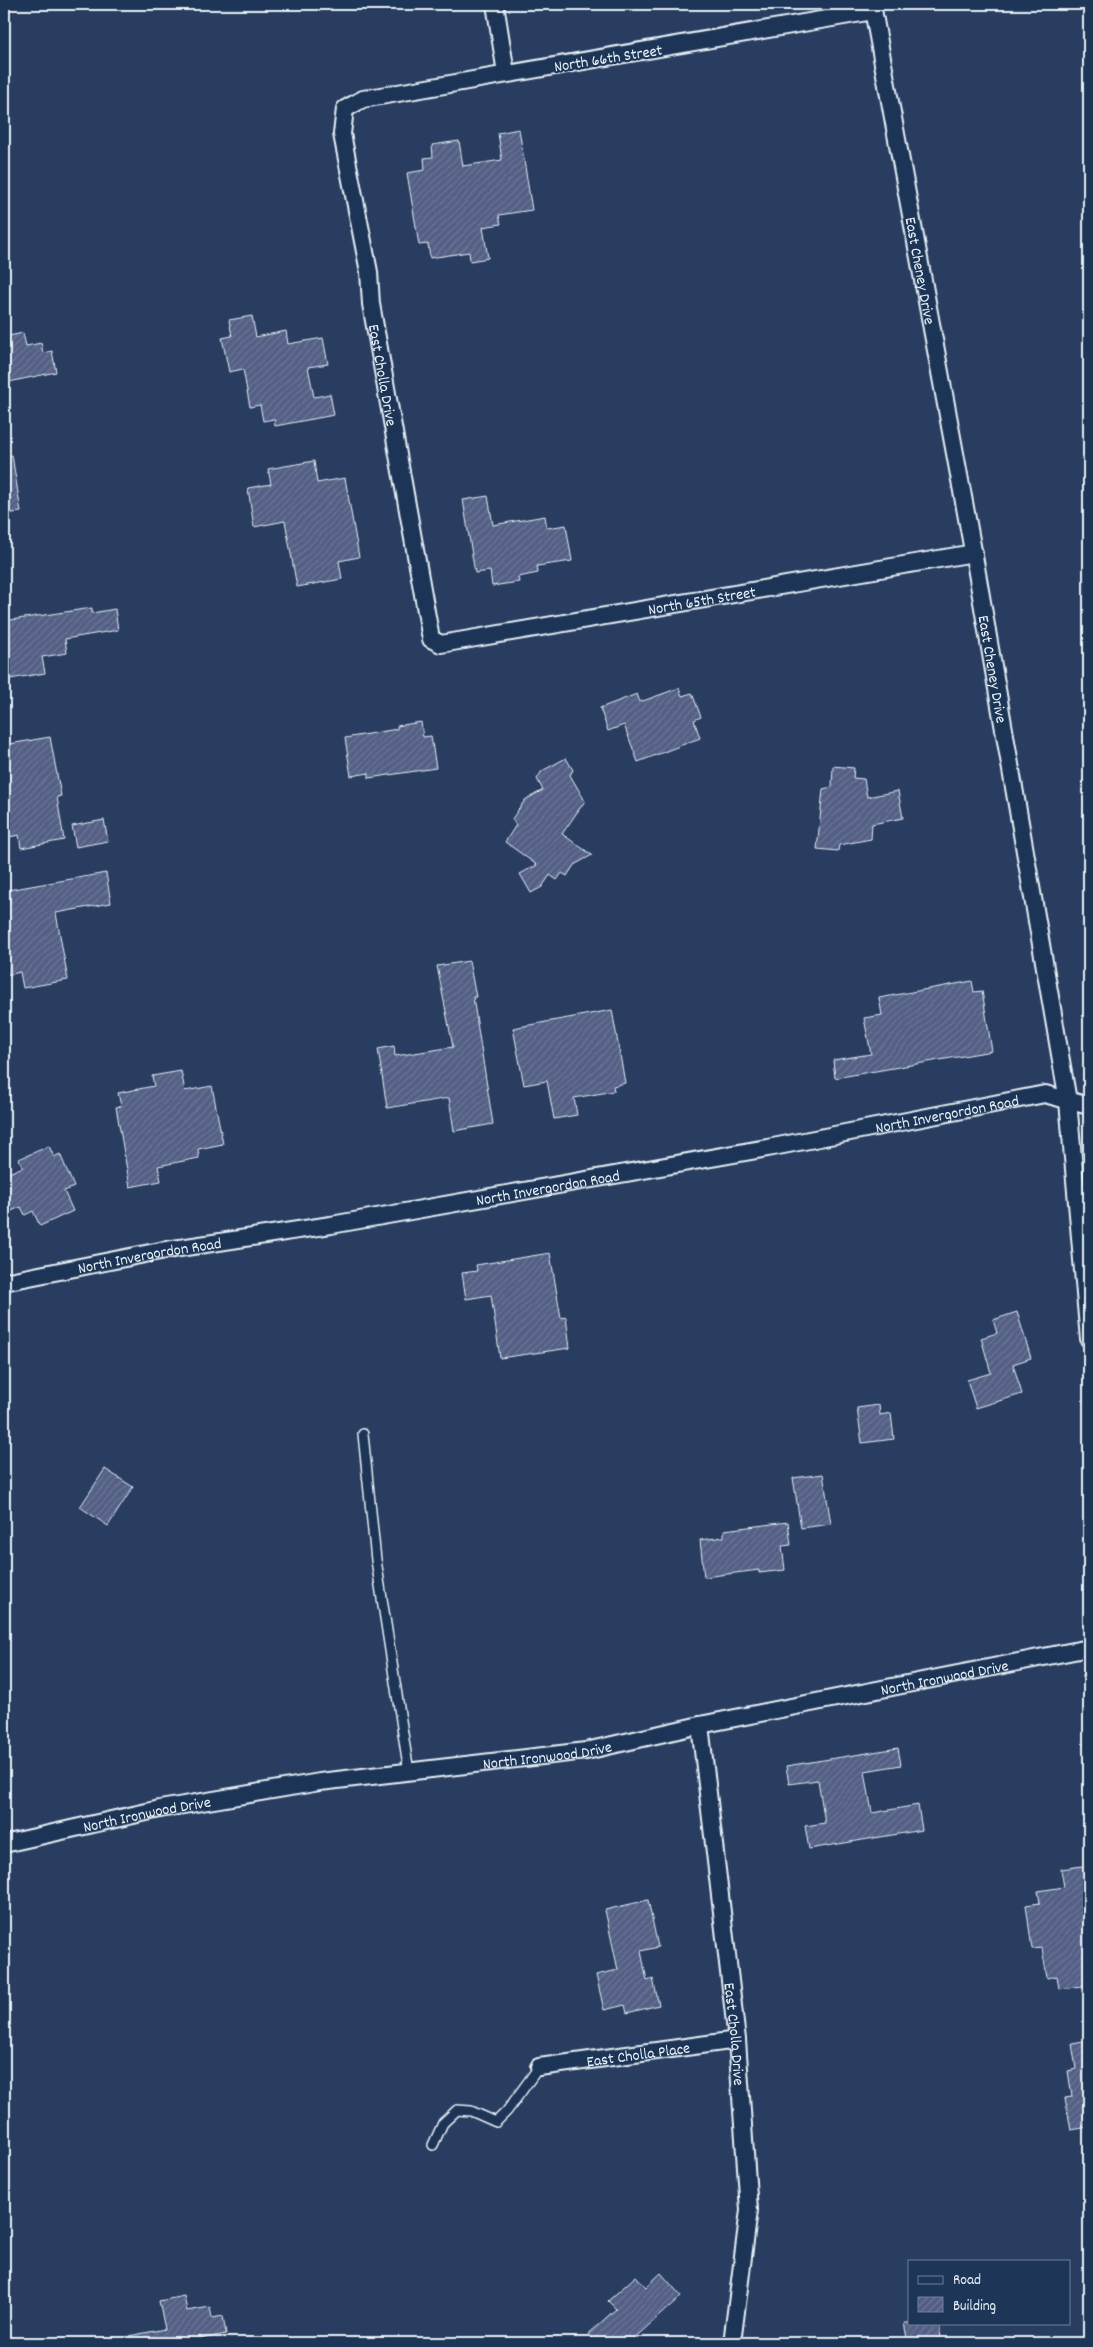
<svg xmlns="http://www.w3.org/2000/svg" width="1093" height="2347" font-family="Dekko,sans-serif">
	<defs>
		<pattern id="building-hatch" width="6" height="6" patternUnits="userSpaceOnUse" patternTransform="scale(1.25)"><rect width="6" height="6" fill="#535e85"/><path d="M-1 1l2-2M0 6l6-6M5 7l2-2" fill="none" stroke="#6c7697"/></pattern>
	</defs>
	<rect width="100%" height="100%" fill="#283d60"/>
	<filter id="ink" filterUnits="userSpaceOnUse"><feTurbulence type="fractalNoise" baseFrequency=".02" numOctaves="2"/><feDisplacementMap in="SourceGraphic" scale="10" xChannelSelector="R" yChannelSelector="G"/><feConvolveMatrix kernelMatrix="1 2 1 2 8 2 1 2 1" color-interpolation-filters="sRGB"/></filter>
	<g filter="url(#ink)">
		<!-- building -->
		<g fill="url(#building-hatch)" stroke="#e8f1f8">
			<polygon points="519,129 532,210 499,215 501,224 483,227 488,258 470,261 469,252 430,258 428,244 419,245 407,173 425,170 424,158 433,157 432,145 459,141 463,166 502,160 498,133"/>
			<polygon points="252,316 256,337 286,331 288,344 323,338 328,364 308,367 314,397 330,394 334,415 275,426 274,419 263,421 260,405 250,407 243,369 229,372 222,338 232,336 229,320"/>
			<polygon points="23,333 26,346 41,343 43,353 52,351 56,372 4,383 4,337"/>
			<polygon points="12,455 21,512 4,514 4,456"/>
			<polygon points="314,461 317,483 345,478 359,557 339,561 342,579 297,587 285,521 254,527 248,488 271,484 268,469"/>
			<polygon points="488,496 493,525 545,516 547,528 566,525 572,561 537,566 538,573 518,577 519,582 492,586 490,571 475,573 463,500"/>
			<polygon points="92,608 92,613 115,609 118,630 65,639 67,653 42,657 45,673 4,680 4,621"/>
			<polygon points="679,688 682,696 692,693 701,717 694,720 700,738 638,762 624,725 608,731 600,708 637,694 640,702"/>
			<polygon points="421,722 423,737 431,736 436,768 369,778 369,773 351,776 345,738 397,729 397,726"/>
			<polygon points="50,737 61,796 57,797 64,840 21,848 19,835 4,838 4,745"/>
			<polygon points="566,758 573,770 570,775 585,801 562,834 592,855 574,865 567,876 562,873 557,880 550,875 542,887 531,893 520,874 537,865 505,842 516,825 512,819 525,800 543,790 537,779 542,771"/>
			<polygon points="833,766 854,768 853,778 864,779 867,797 898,791 903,818 872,824 871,839 839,845 838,851 817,849 823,789 832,787"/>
			<polygon points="104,820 108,841 76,847 72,826"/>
			<polygon points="106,873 111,903 56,913 68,980 23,988 20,972 8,975 4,950 4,902 10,901 8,890"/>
			<polygon points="469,961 476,997 473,997 493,1124 454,1131 449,1098 387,1108 378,1049 394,1046 395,1056 453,1047 437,966"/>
			<polygon points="972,981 974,992 982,991 992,1051 835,1078 833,1060 871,1054 864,1018 882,1015 879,998"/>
			<polygon points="612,1010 625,1083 613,1086 614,1091 574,1098 577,1115 554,1119 547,1081 524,1085 513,1028"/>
			<polygon points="181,1071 185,1091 212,1086 223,1144 198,1149 199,1158 158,1166 161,1181 130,1187 116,1107 121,1106 118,1093 154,1086 152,1076"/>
			<polygon points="49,1146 54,1157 60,1154 74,1187 64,1191 73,1211 40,1226 33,1211 25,1215 21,1207 4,1214 4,1175 23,1167 19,1159"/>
			<polygon points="550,1253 561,1318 566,1317 570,1348 500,1358 491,1295 466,1299 462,1273 477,1271 476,1265"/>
			<polygon points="1017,1312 1031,1358 1013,1364 1022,1394 976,1408 967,1380 991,1373 981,1338 997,1333 993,1320"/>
			<polygon points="879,1405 880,1415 891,1413 894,1439 862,1443 857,1408"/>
			<polygon points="105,1469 133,1487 108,1526 80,1507"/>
			<polygon points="823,1474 831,1524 801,1528 793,1478"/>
			<polygon points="788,1522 791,1545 782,1546 785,1570 759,1573 759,1570 704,1577 700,1540 724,1537 724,1530"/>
			<polygon points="898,1748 901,1765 865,1771 872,1813 918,1805 922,1830 809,1849 805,1826 825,1823 818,1780 789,1784 786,1766"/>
			<polygon points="1089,1865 1089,1985 1059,1989 1057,1976 1047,1978 1042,1948 1032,1949 1026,1905 1040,1903 1038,1891 1064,1887 1061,1869"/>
			<polygon points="648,1900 658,1947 641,1951 647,1981 653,1979 659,2005 627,2013 625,2005 604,2010 596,1975 618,1970 605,1910"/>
			<polygon points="1089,2041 1089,2127 1071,2130 1065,2098 1072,2097 1068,2071 1076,2069 1072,2044"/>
			<polygon points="661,2273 681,2296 629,2343 623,2337 617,2343 597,2343 588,2334 616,2309 608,2301 636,2276 646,2287"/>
			<polygon points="184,2296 187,2311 210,2307 212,2318 223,2316 226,2334 180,2343 130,2343 129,2336 165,2329 159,2301"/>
			<polygon points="904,2323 939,2323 941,2338 908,2343"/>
		</g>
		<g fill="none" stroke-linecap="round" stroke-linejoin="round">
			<!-- lane casing -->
			<g stroke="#e8f1f8" stroke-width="12">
				<g id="lane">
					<polyline points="363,1434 376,1560 409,1772"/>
					<polyline points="433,2145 443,2123 457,2110 471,2111 496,2122 507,2111 539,2067"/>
				</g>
			</g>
			<!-- street casing -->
			<g stroke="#e8f1f8" stroke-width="20">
				<g id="street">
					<polyline points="495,4 506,73"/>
					<path id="s1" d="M872 4 976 567 1068 1101 1089 1339"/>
					<path id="s2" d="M873 11 363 99 345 109 342 134 369 272 371 304 431 639 441 644 974 553"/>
					<path id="s3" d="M4 1282 160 1251 331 1225 773 1147 1045 1094 1089 1106"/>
					<path id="s4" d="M700 1725 737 2040 749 2210 732 2343"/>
					<path id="s5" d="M4 1844 160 1809 320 1782 586 1751 700 1725 1089 1648"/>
					<path id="s6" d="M539 2067 737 2040"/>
				</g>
			</g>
			<!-- lane -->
			<use href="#lane" stroke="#1d3557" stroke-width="9"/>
			<!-- street -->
			<use href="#street" stroke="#1d3557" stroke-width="16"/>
		</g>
	</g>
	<g text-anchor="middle" stroke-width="4" stroke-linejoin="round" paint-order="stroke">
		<!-- street labels -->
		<g font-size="16" fill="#e8f1f8" stroke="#1d3557">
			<text transform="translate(608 57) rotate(-9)" y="6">North 66th Street</text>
			<text dy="6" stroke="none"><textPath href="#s1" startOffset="271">East Cheney Drive</textPath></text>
			<text dy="6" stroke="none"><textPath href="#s2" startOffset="808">East Cholla Drive</textPath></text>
			<text dy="6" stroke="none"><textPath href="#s2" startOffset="1352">North 65th Street</textPath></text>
			<text dy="6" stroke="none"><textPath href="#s1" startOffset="676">East Cheney Drive</textPath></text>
			<text dy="6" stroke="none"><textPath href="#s3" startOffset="958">North Invergordon Road</textPath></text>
			<text dy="6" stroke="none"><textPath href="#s3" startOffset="552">North Invergordon Road</textPath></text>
			<text dy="6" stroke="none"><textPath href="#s3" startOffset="148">North Invergordon Road</textPath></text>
			<text dy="6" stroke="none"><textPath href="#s5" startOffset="956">North Ironwood Drive</textPath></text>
			<text dy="6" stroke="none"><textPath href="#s5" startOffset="551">North Ironwood Drive</textPath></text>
			<text dy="6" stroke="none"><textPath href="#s5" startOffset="146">North Ironwood Drive</textPath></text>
			<text dy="6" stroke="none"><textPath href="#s4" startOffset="311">East Cholla Drive</textPath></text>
			<text dy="6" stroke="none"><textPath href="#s6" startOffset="100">East Cholla Place</textPath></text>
		</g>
	</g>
	<!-- margin -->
	<rect width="1093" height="2347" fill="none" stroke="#1d3557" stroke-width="20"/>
	<rect x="10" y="10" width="1073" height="2327" fill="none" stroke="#e8f1f8" stroke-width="2" filter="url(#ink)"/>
	<!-- legend -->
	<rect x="908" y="2260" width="162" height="65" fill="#1d3557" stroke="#6e8097"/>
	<rect x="918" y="2276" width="25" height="8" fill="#1d3557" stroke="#6e8097"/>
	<text x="953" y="2284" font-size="15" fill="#e8f1f8">Road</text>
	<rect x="918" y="2297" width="25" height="15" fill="url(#building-hatch)" stroke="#6e8097"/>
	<text x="953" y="2310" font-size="15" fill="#e8f1f8">Building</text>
</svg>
